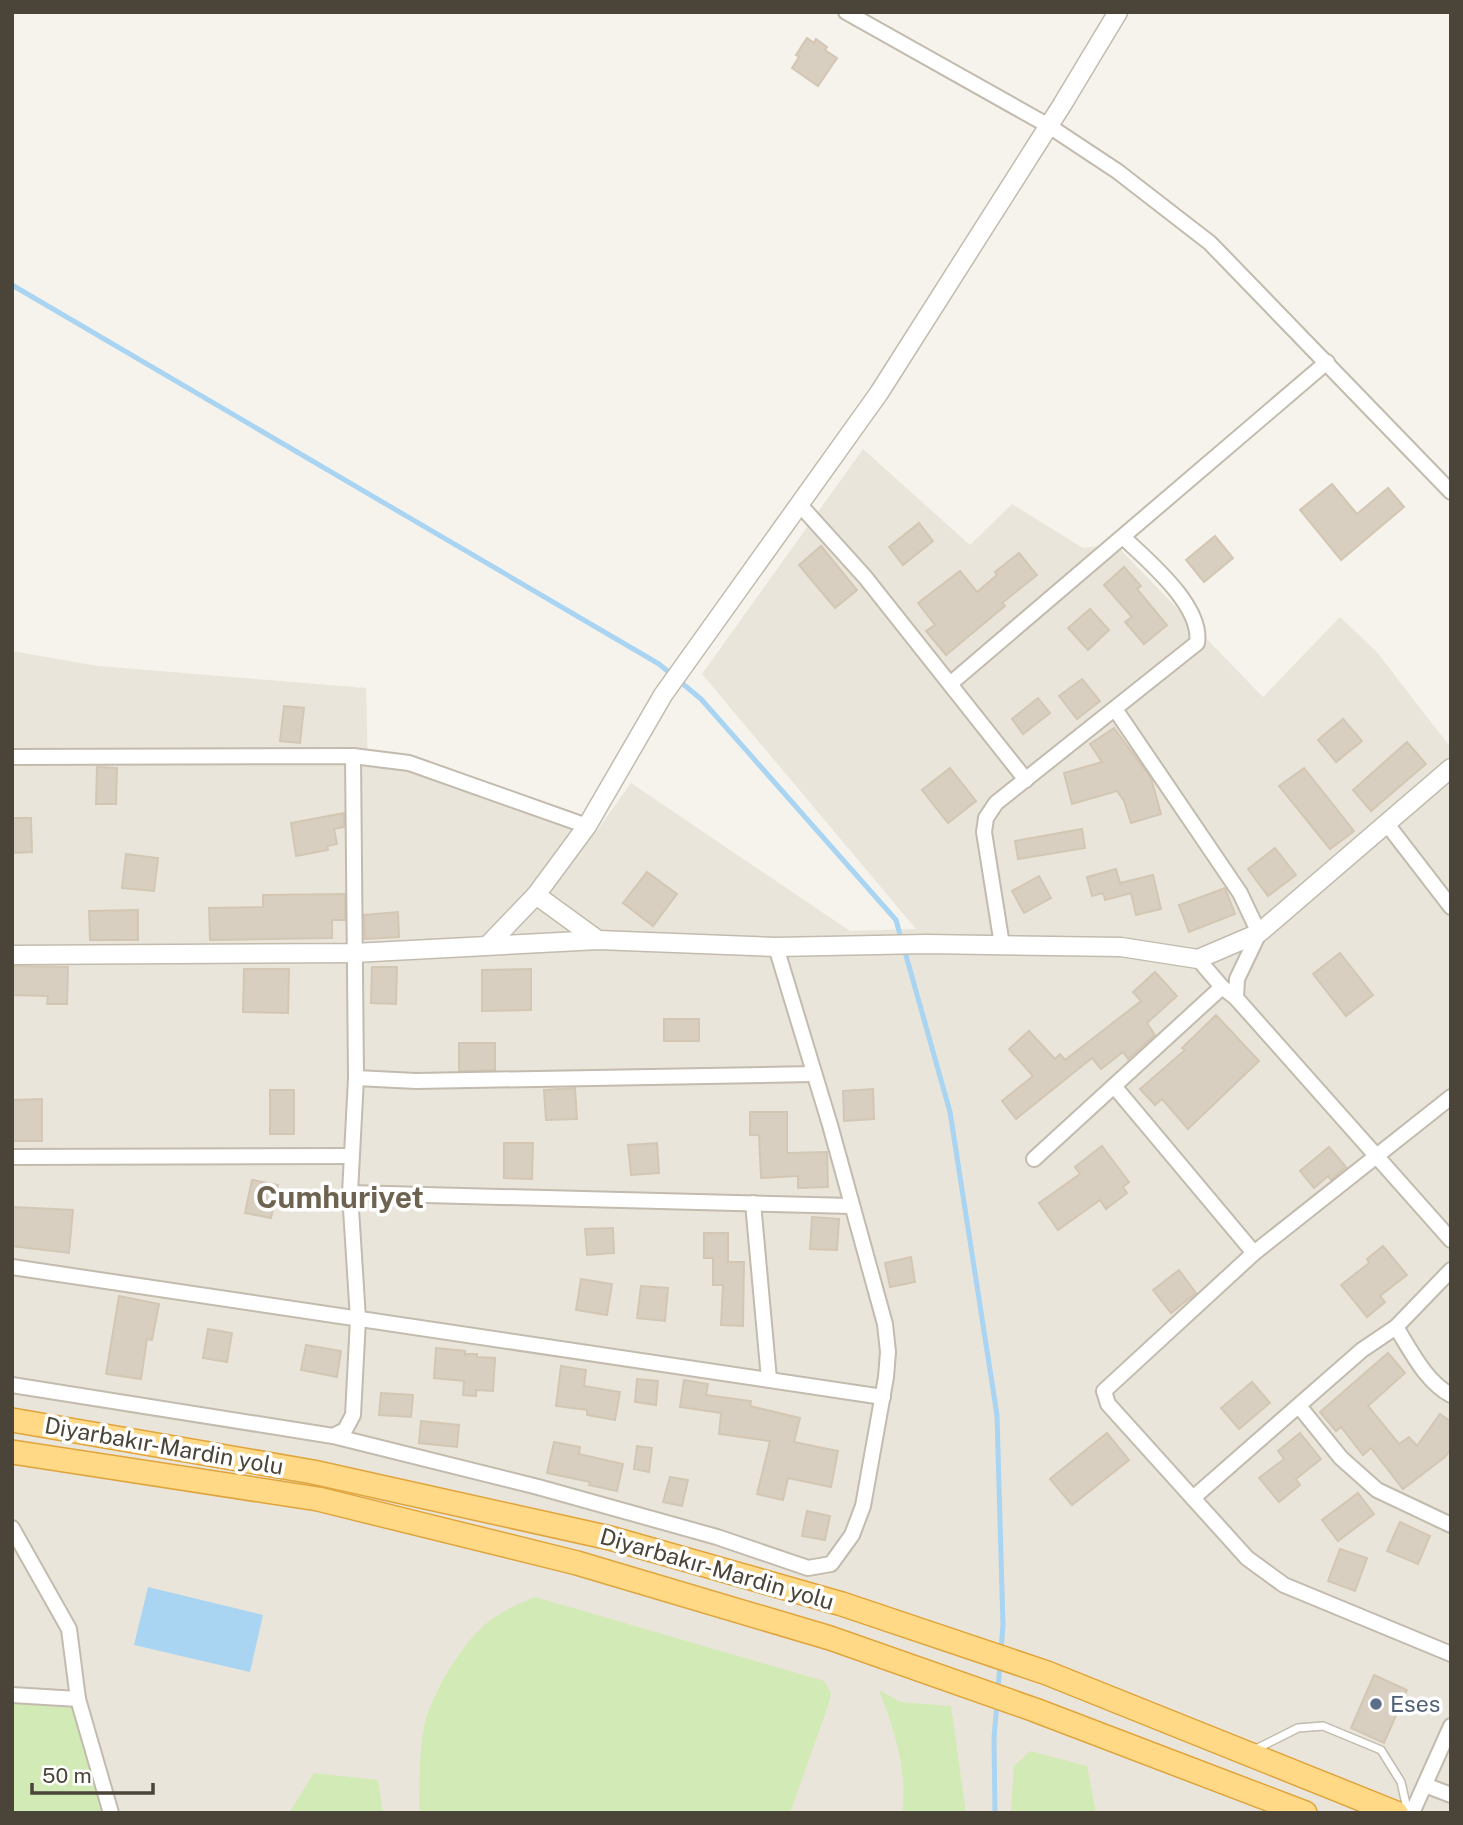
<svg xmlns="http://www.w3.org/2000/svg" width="1463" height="1825" font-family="'Public Sans',sans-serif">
	<rect width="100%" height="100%" fill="#f6f3ec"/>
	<!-- residential -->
	<polygon fill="#eae5da" points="863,449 970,545 1012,504 1083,548 1115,544 1263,697 1340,617 1376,651 1451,748 1451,1813 12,1813 12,651 98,666 366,688 368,765 401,769 566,824 593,836 631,783 850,931 916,929 702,674"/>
	<!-- green -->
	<g fill="#d2eab5">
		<path d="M535 1597 824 1681 831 1693 829 1703 790 1813H421L419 1805C420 1782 419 1758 423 1734 427 1700 460 1645 487 1623 501 1611 519 1604 535 1597Z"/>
		<path d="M879 1690 900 1702 951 1706 966 1813H902C908 1771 894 1728 879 1690Z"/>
		<polygon points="12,1703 72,1708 102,1813 12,1813"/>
		<polygon points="1030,1751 1087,1766 1096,1813 1011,1813 1014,1766"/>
		<polygon points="314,1773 378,1780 383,1813 289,1813"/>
	</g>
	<!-- water -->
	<polygon fill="#a9d4f2" points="148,1587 263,1615 250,1672 134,1645"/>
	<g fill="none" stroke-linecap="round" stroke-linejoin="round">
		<!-- stream -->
		<g stroke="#a9d4f2" stroke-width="5">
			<polyline points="12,285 659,664 701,699 896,920 950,1112 997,1415 1003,1625 1001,1651"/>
			<polyline points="998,1689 1000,1664"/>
			<polyline points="995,1813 994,1738 997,1702"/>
		</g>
	</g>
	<!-- building -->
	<g fill="#d8cfc1" stroke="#d3c7b4" stroke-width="2">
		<polygon points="807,38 814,43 816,39 827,47 825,50 837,58 818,86 792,68 799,57 796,55"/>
		<polygon points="1332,484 1357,514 1388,488 1404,507 1341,560 1300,510"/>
		<polygon points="919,523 933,541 903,565 889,547"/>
		<polygon points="1215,536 1233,558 1204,582 1186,560"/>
		<polygon points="821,546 857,590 835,608 799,565"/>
		<polygon points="1019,553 1037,575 1002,603 1005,606 946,655 926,631 935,625 918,603 960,571 977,592 997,575 995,572"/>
		<polygon points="1124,567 1141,586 1137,589 1167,625 1144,644 1125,622 1132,617 1104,585"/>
		<polygon points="1090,609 1109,630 1088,650 1068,628"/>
		<polygon points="1082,679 1100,701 1077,719 1059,696"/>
		<polygon points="1038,698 1050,713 1023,734 1012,719"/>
		<polygon points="284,706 304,708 300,743 280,741"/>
		<polygon points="1343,719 1362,741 1336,762 1318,740"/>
		<polygon points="1114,728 1151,778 1161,814 1131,823 1124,801 1117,791 1072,804 1064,773 1102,762 1090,744"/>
		<polygon points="1407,742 1426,764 1371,811 1353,790"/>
		<polygon points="97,767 117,768 116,804 96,804"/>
		<polygon points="950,768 976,801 948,823 922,790"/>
		<polygon points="1304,768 1354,831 1330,849 1279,786"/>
		<polygon points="344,813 344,827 334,829 337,844 327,846 328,850 296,856 291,823"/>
		<polygon points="12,818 31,818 32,852 12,853"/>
		<polygon points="1082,829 1085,848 1018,859 1015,841"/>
		<polygon points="1275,848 1296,875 1268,896 1248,869"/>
		<polygon points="126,854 158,858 154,891 122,888"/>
		<polygon points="1116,869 1120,883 1153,875 1161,909 1136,915 1131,893 1105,900 1103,893 1092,896 1087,877"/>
		<polygon points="647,872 677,894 653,926 623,903"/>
		<polygon points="1039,876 1051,898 1024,913 1012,891"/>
		<polygon points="1225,888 1235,914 1189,932 1179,905"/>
		<polygon points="345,894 345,920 332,920 332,938 210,940 209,908 263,907 263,895"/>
		<polygon points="138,910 138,940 90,940 89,911"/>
		<polygon points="398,912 399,937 365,939 364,915"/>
		<polygon points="1340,953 1373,995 1346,1016 1313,974"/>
		<polygon points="12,966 68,967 67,1004 47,1004 48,996 12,995"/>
		<polygon points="372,967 397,967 396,1004 371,1003"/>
		<polygon points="244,969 289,969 288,1013 243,1012"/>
		<polygon points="531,969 531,1010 482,1011 482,970"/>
		<polygon points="1155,972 1177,996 1147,1023 1155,1035 1128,1059 1123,1052 1101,1069 1092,1058 1016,1119 1002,1101 1033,1076 1009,1049 1029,1031 1055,1059 1060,1054 1065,1060 1141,1001 1133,992"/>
		<polygon points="1216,1015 1259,1061 1188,1129 1162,1099 1155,1105 1140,1089 1185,1050 1182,1048"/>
		<rect x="664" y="1019" width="35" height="22"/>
		<polygon points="459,1043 495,1043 495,1070 459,1071"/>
		<polygon points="575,1088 577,1119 546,1120 544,1090"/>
		<polygon points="873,1089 874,1119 844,1121 843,1091"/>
		<rect x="270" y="1090" width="24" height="44"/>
		<polygon points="42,1099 42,1141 12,1141 12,1100"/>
		<polygon points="750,1112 787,1112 787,1153 827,1152 828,1187 798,1188 798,1176 761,1178 759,1135 750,1135"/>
		<polygon points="504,1143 533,1143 532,1179 504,1178"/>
		<polygon points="657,1143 659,1173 631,1175 628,1145"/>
		<polygon points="1102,1146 1129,1182 1123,1187 1127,1193 1106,1209 1100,1200 1058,1230 1039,1203 1080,1174 1075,1167"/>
		<polygon points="1329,1147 1346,1167 1331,1180 1328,1176 1314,1188 1300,1171"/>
		<polygon points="252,1180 278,1185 271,1218 245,1213"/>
		<polygon points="12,1207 73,1210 69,1253 12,1246"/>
		<polygon points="812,1217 839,1219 837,1250 810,1249"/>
		<polygon points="613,1228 614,1253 587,1255 585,1229"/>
		<polygon points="704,1233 728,1233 728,1262 744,1262 743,1326 721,1325 723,1285 713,1285 713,1258 704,1258"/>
		<polygon points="1383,1246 1407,1275 1380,1296 1385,1302 1367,1317 1341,1285 1369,1263 1367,1259"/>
		<polygon points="911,1257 915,1282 890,1287 885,1263"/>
		<polygon points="1179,1270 1196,1293 1171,1313 1153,1290"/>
		<polygon points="581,1279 612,1284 607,1315 576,1310"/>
		<polygon points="641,1286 668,1288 665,1321 637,1318"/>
		<polygon points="119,1296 159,1304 152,1340 147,1339 141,1379 106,1374"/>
		<polygon points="208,1329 232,1333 227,1362 203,1358"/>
		<polygon points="306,1345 341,1351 337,1377 301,1370"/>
		<polygon points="436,1348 465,1351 465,1356 466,1354 477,1354 477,1357 495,1358 493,1391 476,1390 476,1396 463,1395 464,1381 434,1378"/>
		<polygon points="1388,1353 1405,1373 1368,1406 1399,1444 1409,1437 1417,1446 1440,1414 1451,1422 1451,1449 1445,1457 1403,1489 1371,1448 1363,1455 1341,1427 1336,1431 1320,1412"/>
		<polygon points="561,1366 586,1370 584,1386 620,1392 615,1420 587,1415 587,1410 556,1406"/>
		<polygon points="637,1379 658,1381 656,1405 635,1402"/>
		<polygon points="684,1380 708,1384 706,1395 751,1401 750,1406 800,1418 794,1442 838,1451 831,1487 788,1478 783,1500 757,1494 770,1441 719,1434 721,1413 680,1407"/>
		<polygon points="1252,1382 1270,1403 1239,1429 1221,1408"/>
		<polygon points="381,1393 413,1395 411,1417 379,1415"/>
		<polygon points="421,1421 459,1425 457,1447 419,1443"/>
		<polygon points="1107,1433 1129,1460 1072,1505 1050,1479"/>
		<polygon points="1300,1433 1321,1459 1296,1479 1300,1485 1279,1502 1259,1478 1284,1459 1278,1451"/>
		<polygon points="554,1442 580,1447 579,1454 623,1464 617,1491 589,1485 590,1482 547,1473"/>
		<polygon points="637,1446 652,1448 649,1472 634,1469"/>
		<polygon points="670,1477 688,1480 682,1506 663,1502"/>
		<polygon points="1358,1493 1374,1514 1338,1541 1322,1520"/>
		<polygon points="807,1511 830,1516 825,1540 802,1536"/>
		<polygon points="1400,1522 1430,1536 1418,1564 1387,1551"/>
		<polygon points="1340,1549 1367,1558 1355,1591 1328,1581"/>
		<polygon points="1374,1675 1407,1690 1384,1743 1351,1728"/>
	</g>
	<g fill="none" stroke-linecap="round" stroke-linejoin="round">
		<!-- service casing -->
		<g stroke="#c2bbae" stroke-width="10">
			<polyline id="service" points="1254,1750 1298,1728 1323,1726 1381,1750 1401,1782 1408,1813"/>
		</g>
		<!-- minor casing -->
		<g stroke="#c2bbae" stroke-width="18">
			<g id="minor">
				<polyline points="846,12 1049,126 1117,171 1210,243 1451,492"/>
				<polyline points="800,505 865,577 1026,780"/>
				<polyline points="950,684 1327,362"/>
				<polyline points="1115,709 1240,893 1259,933 1237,979 1236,998"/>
				<polyline points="12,757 353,756 409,763 587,826"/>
				<polyline points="1387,824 1451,907"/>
				<path d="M1002 945 984 832 986 818 996 803 1197 643C1203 606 1148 561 1123 537"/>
				<polyline points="1198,959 1222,987 1236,998 1451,1240"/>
				<polyline points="356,1078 416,1081 814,1074"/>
				<polyline points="1114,1086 1254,1253"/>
				<polyline points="1451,1097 1254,1253 1104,1391 1108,1404 1247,1558 1284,1585 1451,1654"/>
				<polyline points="12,1157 350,1156"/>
				<polyline points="1034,1159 1222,987"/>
				<polyline points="350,1193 852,1206"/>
				<polyline points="753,1203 769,1379"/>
				<polyline points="12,1267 883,1397"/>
				<path d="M1396 1327C1411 1351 1426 1382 1451 1395"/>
				<polyline points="12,1385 333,1436 345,1430 353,1415 358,1319 350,1193 356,1078 353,756"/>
				<polyline points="1299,1406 1341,1458 1377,1490 1451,1525"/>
				<polyline points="333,1436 538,1487 717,1537 808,1568 831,1564 852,1535 863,1506 886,1377 888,1352 885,1324 830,1125 776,947"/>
				<polyline points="1193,1498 1362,1350 1396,1327 1451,1270"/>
				<polyline points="12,1528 69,1629 78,1699 111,1813"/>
				<polyline points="12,1695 78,1699"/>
				<polyline points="1425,1785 1451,1795"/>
				<polyline points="1412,1813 1451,1726"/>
			</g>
		</g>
		<!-- tertiary casing -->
		<g stroke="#c2bbae" stroke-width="21">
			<g id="tertiary">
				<polyline points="536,895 598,940"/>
				<polyline points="489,944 536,895 587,826 663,695 879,393 1062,105 1118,12"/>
				<polyline points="12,955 354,953 598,940 776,947 926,944 1121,947 1198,959 1259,933 1451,768"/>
			</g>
		</g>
		<!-- trunk casing -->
		<g stroke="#e0a43c" stroke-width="26">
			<g id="trunk">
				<polyline points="12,1420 313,1472 610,1538 842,1604 1047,1673 1396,1813"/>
				<polyline points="12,1452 318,1499 577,1563 830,1638 1035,1710 1305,1813"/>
			</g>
		</g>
		<!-- service -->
		<use href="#service" stroke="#fff" stroke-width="7"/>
		<!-- minor -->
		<use href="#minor" stroke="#fff" stroke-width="14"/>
		<!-- tertiary -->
		<use href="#tertiary" stroke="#fff" stroke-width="18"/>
		<!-- trunk -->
		<use href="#trunk" stroke="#ffd985" stroke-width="23"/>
	</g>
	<!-- markers -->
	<circle fill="#5c6f8a" stroke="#fff" stroke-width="2.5" cx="1376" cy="1704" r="7"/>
	<g text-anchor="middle" stroke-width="7" stroke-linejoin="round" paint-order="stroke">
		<!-- street labels -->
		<g font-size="23" fill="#4b4439" stroke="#fff">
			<text transform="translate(164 1446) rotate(10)" y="8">Diyarbakır-Mardin yolu</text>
			<text transform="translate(717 1569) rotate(16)" y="8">Diyarbakır-Mardin yolu</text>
		</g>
		<!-- service labels -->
		<g font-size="23" fill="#4e5e75" stroke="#fff" text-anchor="start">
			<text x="1390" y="1712">Eses</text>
		</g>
		<!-- district labels -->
		<g font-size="30" font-weight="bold" fill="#6e6250" stroke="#fff">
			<text x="340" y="1208">Cumhuriyet</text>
		</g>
	</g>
	<!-- border -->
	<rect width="1463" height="1825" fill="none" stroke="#4b4439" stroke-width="28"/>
	<!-- scale -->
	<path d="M32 1783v10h121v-10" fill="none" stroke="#4b4439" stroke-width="3.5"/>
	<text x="42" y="1783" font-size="21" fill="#4b4439" stroke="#ffffff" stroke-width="5" paint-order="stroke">50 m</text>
</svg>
